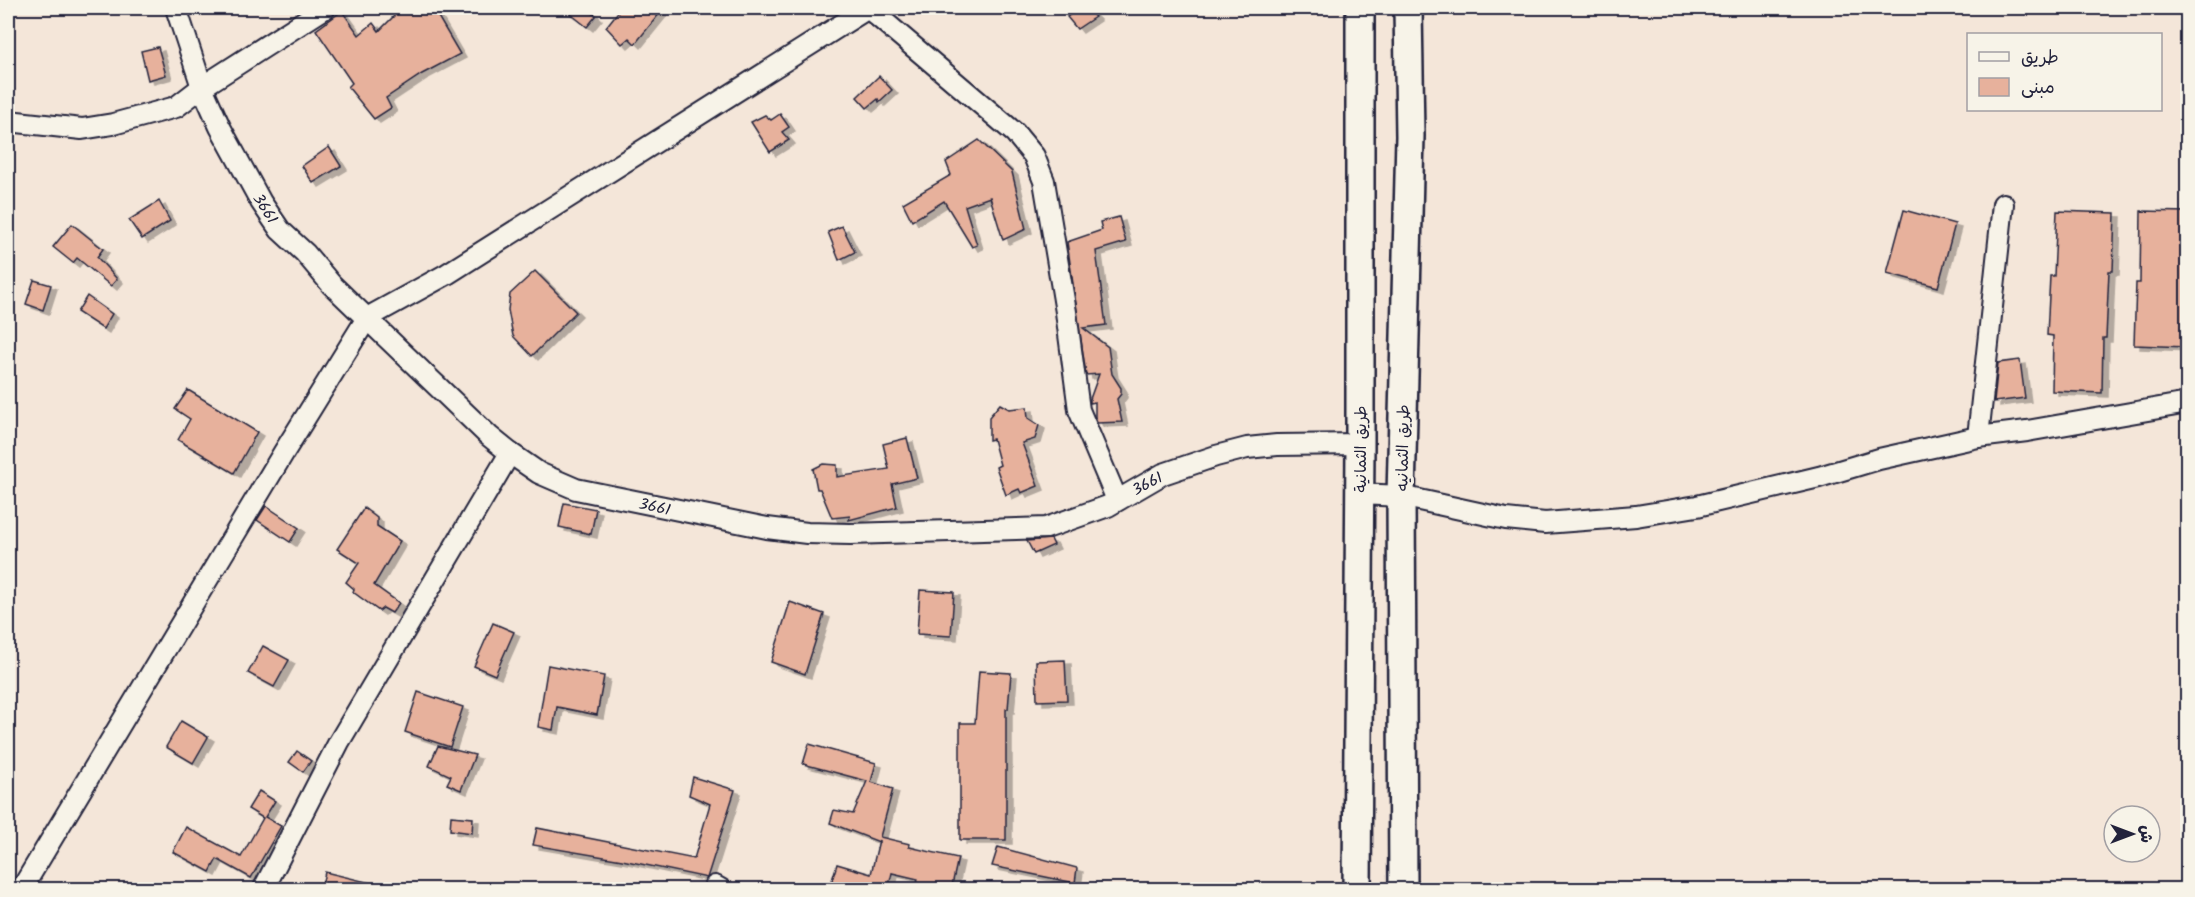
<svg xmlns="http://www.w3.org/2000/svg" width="2195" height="897" font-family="Kalam,'Playpen Sans Arabic',sans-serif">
	<defs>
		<filter id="shadow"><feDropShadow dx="6" dy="4" stdDeviation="0" flood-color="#0004"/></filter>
	</defs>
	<rect width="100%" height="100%" fill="#f4e6d9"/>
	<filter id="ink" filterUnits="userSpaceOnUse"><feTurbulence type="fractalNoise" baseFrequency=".0167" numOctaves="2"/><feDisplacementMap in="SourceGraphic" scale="12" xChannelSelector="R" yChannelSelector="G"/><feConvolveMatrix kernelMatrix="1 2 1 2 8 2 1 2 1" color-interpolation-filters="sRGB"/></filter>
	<g filter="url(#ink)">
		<!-- building -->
		<g fill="#e7b19c" stroke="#22223b" stroke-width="1.5" filter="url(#shadow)">
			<polygon points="402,8 433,8 460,54 422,74 386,98 391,108 374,119 348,87 352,83 316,30 342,11 359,35 373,23 379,31"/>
			<polygon points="563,8 587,8 596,16 587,27"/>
			<polygon points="621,8 664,8 635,44 629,38 622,44 606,27"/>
			<polygon points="1079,8 1086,8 1095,17 1077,29 1067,17"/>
			<polygon points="158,47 166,75 148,80 141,51"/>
			<polygon points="879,76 892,90 879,102 878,99 867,108 857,97"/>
			<polygon points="780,114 789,127 782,132 789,140 770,152 751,122 765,115 771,120"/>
			<polygon points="979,140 1012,172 1026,229 1003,240 990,197 965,206 977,245 972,247 944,201 912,221 903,203 951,175 946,162"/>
			<polygon points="329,147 341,166 313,183 302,166"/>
			<polygon points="159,201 170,221 142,239 129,220"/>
			<polygon points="1904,210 1955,224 1938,287 1887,273"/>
			<polygon points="2057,211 2115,213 2113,271 2109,271 2106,338 2103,338 2102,393 2052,391 2053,336 2047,335 2050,276 2054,276"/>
			<polygon points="2141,211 2187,212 2187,347 2134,345 2136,283 2140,283"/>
			<polygon points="1119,217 1126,242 1096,251 1106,325 1083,328 1108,347 1112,374 1121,388 1121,394 1117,399 1122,422 1097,423 1095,417 1095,402 1090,403 1090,399 1099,374 1086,375 1067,242 1102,230 1100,222"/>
			<polygon points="72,224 103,249 97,257 117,279 111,286 77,258 73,263 53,247"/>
			<polygon points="842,226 855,252 839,260 828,232"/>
			<polygon points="535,271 576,312 532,356 513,336 508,310 510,294"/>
			<polygon points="34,280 51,285 43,310 26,304"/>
			<polygon points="87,296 112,314 103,329 77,312"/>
			<polygon points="2020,360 2025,398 1994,402 1998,363"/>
			<polygon points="188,390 257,432 234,473 178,440 190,419 175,409"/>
			<polygon points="1000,404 1009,409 1027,407 1028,418 1039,425 1035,439 1022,443 1038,486 1021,493 1019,489 1006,495 996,467 1000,465 993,439 989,440 989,417"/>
			<polygon points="907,438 917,478 892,484 897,507 849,520 850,516 832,518 820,489 817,489 813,469 823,464 837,465 837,477 889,469 883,444"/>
			<polygon points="564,503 596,509 591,534 559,527"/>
			<polygon points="266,506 299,528 290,542 257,520"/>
			<polygon points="364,508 377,518 377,526 400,541 374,585 399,603 392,613 383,608 379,611 353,592 354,589 346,582 359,563 337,549"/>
			<polygon points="1051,539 1054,545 1034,554 1027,541"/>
			<polygon points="920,590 954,592 951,636 917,634"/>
			<polygon points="790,602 824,614 805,674 771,662"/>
			<polygon points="493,623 514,632 495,675 474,666"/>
			<polygon points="263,646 289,660 274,687 248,673"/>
			<polygon points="1065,660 1067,700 1037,701 1036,661"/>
			<polygon points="548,665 604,676 597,715 557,707 553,730 538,727"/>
			<polygon points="979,671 1011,673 1008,709 1006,709 1006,840 960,840 960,723 975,723"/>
			<polygon points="418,692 463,707 450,747 405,732"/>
			<polygon points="181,721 208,737 193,763 166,747"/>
			<polygon points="809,744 876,763 871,782 893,789 880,837 910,844 909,847 958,858 951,890 916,890 918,879 892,873 888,890 829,890 837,864 871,874 879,840 879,842 830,823 834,810 853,814 867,781 803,764"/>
			<polygon points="438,746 475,755 461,790 447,784 451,776 429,766"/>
			<polygon points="297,751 311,761 303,772 289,762"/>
			<polygon points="693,777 735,790 707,878 622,860 533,845 537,828 694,859 710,804 689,795"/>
			<polygon points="259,791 275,801 265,817 281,826 251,878 217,859 210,872 173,852 186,827 241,857 263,818 248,809"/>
			<polygon points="451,816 473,818 472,833 450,830"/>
			<polygon points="998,847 1077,868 1075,883 992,866"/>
			<polygon points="325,872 375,884 374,890 321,890"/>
		</g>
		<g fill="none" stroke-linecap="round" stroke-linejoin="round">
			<!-- street casing -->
			<g stroke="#22223b" stroke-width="24">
				<g id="street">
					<polyline points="176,8 202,87 220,127 261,202 280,230 305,253 331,284 489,436 510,453 539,473 576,489 767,528 807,533 850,534 1046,528 1108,506 1163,474 1216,456 1247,448 1277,445 1360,444"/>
					<polyline points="868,8 1015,133 1034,156 1044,181 1066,312 1079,410 1117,500"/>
					<polyline points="8,121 82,129 113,124 176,107 202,87 325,8"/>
					<polyline points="1978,437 2003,204"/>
					<polyline points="1360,494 1401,496 1506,519 1545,523 1636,516 1697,506 1819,477 1879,459 1978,437 2027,431 2188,403"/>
					<polyline points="715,886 722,890"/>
					<polyline points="21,890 284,452 367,318 447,274 868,8"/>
					<polyline points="263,890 339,742 510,453"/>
				</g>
			</g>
			<!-- secondary casing -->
			<g stroke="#22223b" stroke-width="32">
				<g id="secondary">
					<polyline points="1357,890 1360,444 1360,8"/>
					<polyline points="1403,890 1401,496 1410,136 1408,8"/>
				</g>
			</g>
			<!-- street -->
			<use href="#street" stroke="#f7f3e8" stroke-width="20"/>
			<!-- secondary -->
			<use href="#secondary" stroke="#f7f3e8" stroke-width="27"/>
		</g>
	</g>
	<g text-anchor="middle" stroke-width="6" stroke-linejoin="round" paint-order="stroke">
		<!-- street labels -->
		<g font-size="16" fill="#22223b" stroke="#f7f3e8">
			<text transform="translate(266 208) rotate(58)" y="6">3661</text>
			<text transform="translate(1402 448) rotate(-89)" y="6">طريق الثمانيه</text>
			<text transform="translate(1360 449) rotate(-90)" y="6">طريق الثمانية</text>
			<text transform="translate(1147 483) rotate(-28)" y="6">3661</text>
			<text transform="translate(655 506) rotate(13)" y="6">3661</text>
		</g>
	</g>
	<!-- margin -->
	<rect width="2195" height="897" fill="none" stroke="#f7f3e8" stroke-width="30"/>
	<rect x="15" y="15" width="2165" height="867" fill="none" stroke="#22223b" stroke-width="2" filter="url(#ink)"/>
	<!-- legend -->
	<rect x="1967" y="33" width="195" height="78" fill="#f7f3e8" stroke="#a29fa3" stroke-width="1.5"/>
	<rect x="1979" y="52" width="30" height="9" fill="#f7f3e8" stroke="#a29fa3" stroke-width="1.5"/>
	<text x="2021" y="63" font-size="18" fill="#22223b">طريق</text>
	<rect x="1979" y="78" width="30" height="18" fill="#e7b19c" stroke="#a29fa3" stroke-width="1.5"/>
	<text x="2021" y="93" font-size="18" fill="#22223b">مبنى</text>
	<!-- north arrow -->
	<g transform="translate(2132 834) rotate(90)"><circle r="28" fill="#f7f3e8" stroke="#a29fa3" stroke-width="1.5"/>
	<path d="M0-4.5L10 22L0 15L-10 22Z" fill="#22223b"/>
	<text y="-9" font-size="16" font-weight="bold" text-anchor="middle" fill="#22223b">ش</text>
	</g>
</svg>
